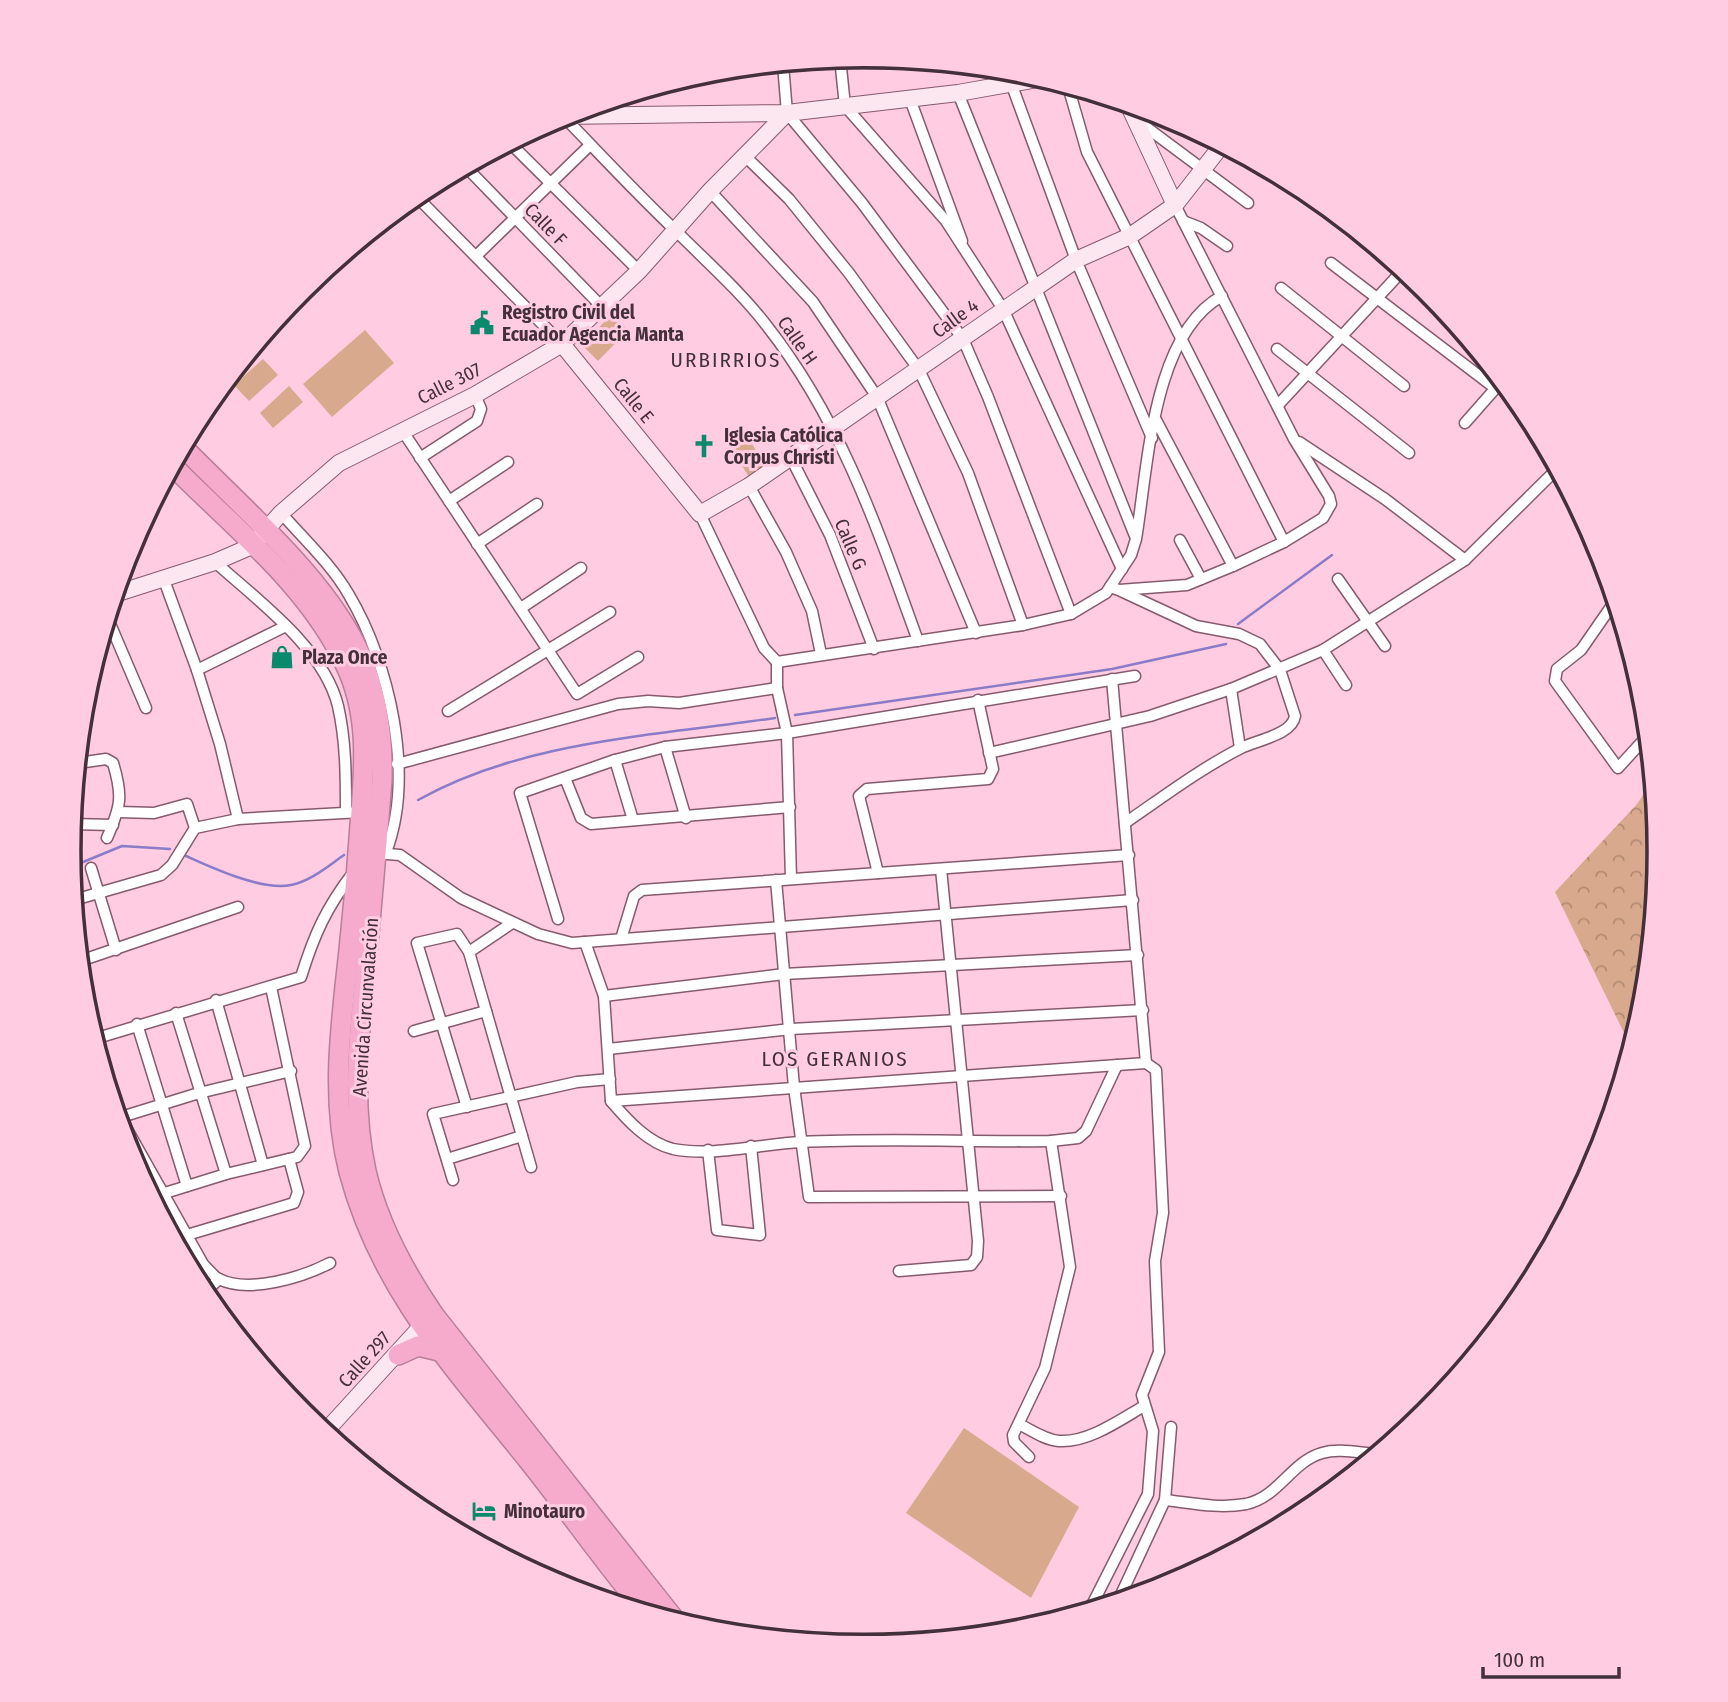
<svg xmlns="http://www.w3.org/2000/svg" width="1728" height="1702" font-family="'Fira Sans Condensed',sans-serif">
	<defs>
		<pattern id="forest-crowns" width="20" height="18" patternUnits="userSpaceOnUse" patternTransform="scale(1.75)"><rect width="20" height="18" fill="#d9a98d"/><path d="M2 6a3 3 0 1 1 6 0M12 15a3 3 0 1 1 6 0" fill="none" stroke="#b28a74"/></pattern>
	</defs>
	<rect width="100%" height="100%" fill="#ffcce1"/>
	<!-- grass -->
	<g fill="#d9a98d">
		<polygon points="612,314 628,330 598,361 582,345"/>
		<polygon points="365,330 394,363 332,417 303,384"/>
		<polygon points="263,359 278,375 249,401 234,385"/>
		<polygon points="289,386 303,402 273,428 260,413"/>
		<polygon points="749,439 768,470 751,480 732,450"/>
		<polygon points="964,1428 1079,1507 1031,1598 906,1513"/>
	</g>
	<!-- forest -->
	<polygon fill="url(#forest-crowns)" points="1652,782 1659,851 1644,1006 1631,1047 1555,892 1637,804"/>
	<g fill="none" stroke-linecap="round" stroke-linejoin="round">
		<!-- stream -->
		<g stroke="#8a7cc8" stroke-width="2.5">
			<polyline points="1238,624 1332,555"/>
			<polyline points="795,715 1112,669 1226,644"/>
			<path d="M418 800C525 740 656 736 775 718"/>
			<path d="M186 856C213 868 262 891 291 885 311 881 328 866 344 855"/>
			<polyline points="71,867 122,846 170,849"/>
		</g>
		<!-- street casing -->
		<g stroke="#865a6d" stroke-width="13">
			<g id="street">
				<polyline points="840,58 845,106 946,221 1003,309 1122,569"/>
				<polyline points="800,62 947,64"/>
				<polyline points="783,64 787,113 862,203 963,339 988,397 1071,614"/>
				<polyline points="1011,83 1076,260 1152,438"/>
				<polyline points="1068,86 1087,152 1284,542"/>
				<polyline points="958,93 1135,536"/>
				<polyline points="910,99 962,241"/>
				<polyline points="1147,110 1138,121 1248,203"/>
				<path d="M563 116C600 154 636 193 675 230 706 261 740 291 767 326 841 420 878 530 918 641"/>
				<polyline points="510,143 639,271"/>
				<polyline points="745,156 789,199 849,273 919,370 968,473 1023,625"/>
				<polyline points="466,167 601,306"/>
				<polyline points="710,191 813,302 877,397 976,633"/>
				<polyline points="416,196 562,344"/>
				<polyline points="1183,221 1201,228 1227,246"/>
				<polyline points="476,256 590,145"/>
				<polyline points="1331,263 1495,388"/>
				<polyline points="1281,288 1404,386"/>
				<polyline points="1277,349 1409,453"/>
				<polyline points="1278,405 1403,270"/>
				<polyline points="1156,420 1233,566"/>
				<polyline points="1465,423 1502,381"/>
				<polyline points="402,430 577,694 638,657"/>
				<polyline points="1299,442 1385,499 1465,560"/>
				<polyline points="790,456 830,535 874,649"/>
				<polyline points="420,458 477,421 481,409 475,395"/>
				<polyline points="749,486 786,552 812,611 821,654"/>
				<polyline points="449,501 508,462"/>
				<path d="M281 513C304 539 332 565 349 595 390 664 415 776 386 852"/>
				<polyline points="700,514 764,648 777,662"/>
				<polyline points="1180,540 1201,579"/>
				<polyline points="477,544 537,504"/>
				<path d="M215 562C257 600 324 648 338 706 346 741 346 777 346 812"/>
				<polyline points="1338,579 1385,646"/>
				<polyline points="164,580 197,670 286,626"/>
				<polyline points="1110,587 1119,590 1187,585 1233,566 1284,542 1323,518 1331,504 1329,496 1294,439 1175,205"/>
				<path d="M1121 591 1196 626 1239 634 1260 644 1280 670 1295 716C1292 735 1257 740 1241 748 1200 769 1163 797 1125 823"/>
				<polyline points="1615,601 1581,650 1557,669 1555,681 1618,768 1648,735"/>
				<polyline points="521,608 581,568"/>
				<polyline points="108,619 146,708"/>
				<polyline points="1323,650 1346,685"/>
				<path d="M777 662 1023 625 1071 614 1106 593 1131 555 1136 539C1148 468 1152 334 1222 296"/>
				<polyline points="777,662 777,688 787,733 791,879"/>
				<polyline points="197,670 220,744 238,819"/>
				<polyline points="1231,689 1240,748"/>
				<polyline points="448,711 610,612"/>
				<polyline points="665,747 686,818"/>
				<polyline points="989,753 1150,716 1231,689 1323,650 1465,560 1557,469"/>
				<polyline points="615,760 633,820"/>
				<path d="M78 763 106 759 113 763C123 796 121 806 107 838"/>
				<polyline points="397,764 618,704 648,701 679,703 777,688"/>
				<polyline points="565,778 581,818 591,824 790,807"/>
				<polyline points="119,812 154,813 187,804 195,828"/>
				<polyline points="72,824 113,825"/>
				<polyline points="375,853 400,855 461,898 538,934 572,943 1133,900"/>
				<polyline points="91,868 116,950"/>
				<polyline points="878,873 859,796 867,789 988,779 993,769 978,700"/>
				<polyline points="776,880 794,1087 809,1197 1061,1196"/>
				<polyline points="74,900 161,875 172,865 195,828 238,819 361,812"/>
				<polyline points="558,919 520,793 615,760 665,747 787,733 1135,676"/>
				<polyline points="512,923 469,952 531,1167"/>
				<polyline points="621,939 634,896 642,890 1129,855"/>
				<polyline points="585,942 604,996 611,1101 1146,1063 1112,679"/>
				<polyline points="80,961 238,907"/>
				<polyline points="604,996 784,974 1138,955"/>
				<path d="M83 998 120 1117 203 1264C208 1269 214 1277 219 1279 249 1294 303 1277 330 1263"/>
				<polyline points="216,1000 263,1165"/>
				<polyline points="176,1013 226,1174"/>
				<polyline points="137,1024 187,1186"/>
				<polyline points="414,1031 486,1011"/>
				<path d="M94 1039 301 977C314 935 326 908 353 873"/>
				<polyline points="608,1049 791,1029 1143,1010"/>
				<path d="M611 1101C627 1120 648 1143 673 1149 713 1157 760 1144 801 1142 884 1138 968 1142 1051 1141L1078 1138 1086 1131 1117 1065"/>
				<polyline points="467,1107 417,943 457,934 469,952"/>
				<polyline points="118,1118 199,1093 291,1071"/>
				<polyline points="708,1150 717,1230 760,1235 751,1146"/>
				<polyline points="447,1159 522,1136"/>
				<polyline points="453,1180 433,1114 577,1082 610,1079"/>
				<polyline points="152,1197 226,1174 297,1157 305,1146 271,987"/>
				<polyline points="187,1235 294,1203 298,1192 289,1159"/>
				<polyline points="899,1271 971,1265 977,1257 978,1241 941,869"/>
				<polyline points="204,1293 219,1279"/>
				<path d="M1019 1424C1031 1430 1045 1440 1059 1441 1088 1443 1120 1420 1144 1406"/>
				<polyline points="1029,1457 1014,1442 1013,1435 1045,1368 1070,1267 1051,1141"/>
				<path d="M1165 1500C1191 1503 1219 1509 1246 1504 1279 1497 1291 1462 1322 1453 1339 1448 1359 1453 1376 1454"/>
				<polyline points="1118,1601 1165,1500 1171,1427"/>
				<polyline points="1090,1609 1148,1494 1153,1431 1142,1395 1159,1352 1155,1261 1163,1213 1156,1070 1146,1063"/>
			</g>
		</g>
		<!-- secondary casing -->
		<g stroke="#865a6d" stroke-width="18">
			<g id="secondary">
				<polyline points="1128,104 1175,205"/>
				<polyline points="561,116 787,113 958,93 1043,78"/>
				<polyline points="562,344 700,514 749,486 1076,260 1130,236 1175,205 1222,145"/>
				<polyline points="115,594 215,562 252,546 281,513 339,463 475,395 562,344 639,271 710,191 787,113"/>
				<polyline points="325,1432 429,1318"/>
			</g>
		</g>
		<!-- highway casing -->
		<g stroke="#b87f99" stroke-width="22">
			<g id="highway">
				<path d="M183 447C241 507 331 582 362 659 378 698 383 738 382 780 377 842 372 903 366 965 359 1034 351 1103 366 1171 378 1223 404 1271 434 1315L675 1620"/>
				<path d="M173 466C233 527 308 585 345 664 368 711 365 761 361 812 358 858 354 904 349 950 341 1024 330 1098 349 1172 380 1289 454 1368 528 1460 568 1510 604 1562 645 1611"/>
				<polyline points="398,1355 418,1346 439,1351"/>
			</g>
		</g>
		<!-- street -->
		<use href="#street" stroke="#fff" stroke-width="10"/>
		<!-- secondary -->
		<use href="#secondary" stroke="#fce6f0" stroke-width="16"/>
		<!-- highway -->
		<use href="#highway" stroke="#f6aacc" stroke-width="19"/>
	</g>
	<!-- icons -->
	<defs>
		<g id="civic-bare" transform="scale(1.89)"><path d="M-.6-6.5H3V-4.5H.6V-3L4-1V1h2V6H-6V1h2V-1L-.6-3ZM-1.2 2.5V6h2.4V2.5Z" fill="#0a896d" stroke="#ffcce1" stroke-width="2.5" paint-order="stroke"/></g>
		<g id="church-bare" transform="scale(1.89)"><path d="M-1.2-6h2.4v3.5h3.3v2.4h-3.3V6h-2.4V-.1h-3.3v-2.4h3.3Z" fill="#0a896d" stroke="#ffcce1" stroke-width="2.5" paint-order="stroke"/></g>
		<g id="shop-bare" transform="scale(1.89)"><path d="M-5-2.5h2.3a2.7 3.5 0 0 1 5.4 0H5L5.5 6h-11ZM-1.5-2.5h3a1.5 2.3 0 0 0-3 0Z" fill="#0a896d" stroke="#ffcce1" stroke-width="2.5" paint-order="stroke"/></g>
		<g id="hotel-bare" transform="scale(1.89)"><path d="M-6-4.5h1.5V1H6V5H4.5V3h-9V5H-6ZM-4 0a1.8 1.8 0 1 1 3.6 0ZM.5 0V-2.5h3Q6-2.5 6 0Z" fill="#0a896d" stroke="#ffcce1" stroke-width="2.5" paint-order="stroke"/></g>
	</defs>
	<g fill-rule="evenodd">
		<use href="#civic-bare" x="482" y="323"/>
		<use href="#church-bare" x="704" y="446"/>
		<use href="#shop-bare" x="282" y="657"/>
		<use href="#hotel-bare" x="484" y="1511"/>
	</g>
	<g text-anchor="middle" stroke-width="6" stroke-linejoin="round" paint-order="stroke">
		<!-- street labels -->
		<g font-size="19" fill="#443039" stroke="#ffcce1">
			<text transform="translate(546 224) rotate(46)" y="7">Calle F</text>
			<text transform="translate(955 318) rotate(-36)" y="7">Calle 4</text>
			<text transform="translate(798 340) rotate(55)" y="7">Calle H</text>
			<text transform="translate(449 383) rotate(-27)" y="7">Calle 307</text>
			<text transform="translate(634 400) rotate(51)" y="7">Calle E</text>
			<text transform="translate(851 544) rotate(67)" y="7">Calle G</text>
			<text transform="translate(365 1007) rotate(-86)" y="7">Avenida Circunvalación</text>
			<text transform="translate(364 1359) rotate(-48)" y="7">Calle 297</text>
		</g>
		<!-- poi labels -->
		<g font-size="19" font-weight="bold" fill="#443039" stroke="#ffcce1" text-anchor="start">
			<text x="502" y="319">Registro Civil del<tspan x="502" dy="22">Ecuador Agencia Manta</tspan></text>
			<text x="724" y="442">Iglesia Católica<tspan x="724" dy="22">Corpus Christi</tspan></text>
			<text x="302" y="664">Plaza Once</text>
			<text x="504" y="1518">Minotauro</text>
		</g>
		<!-- neighbourhood labels -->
		<g font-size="21" letter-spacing="2" fill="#443039" stroke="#ffcce1">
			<text x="726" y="367">URBIRRIOS</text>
			<text x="835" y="1066">LOS GERANIOS</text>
		</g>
	</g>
	<!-- crop -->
	<path d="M0 0H1728V1702H0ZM81 851a783 783 0 1 1 1566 0a783 783 0 1 1-1566 0Z" fill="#ffcce1" fill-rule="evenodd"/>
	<path fill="none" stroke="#443039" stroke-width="3.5" d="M81 851a783 783 0 1 1 1566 0a783 783 0 1 1-1566 0Z"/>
	<!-- scale -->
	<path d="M1483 1667v10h136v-10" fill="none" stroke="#443039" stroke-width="3.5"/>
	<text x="1494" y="1667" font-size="21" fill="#443039" stroke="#ffcce1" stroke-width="5" paint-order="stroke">100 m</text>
</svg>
